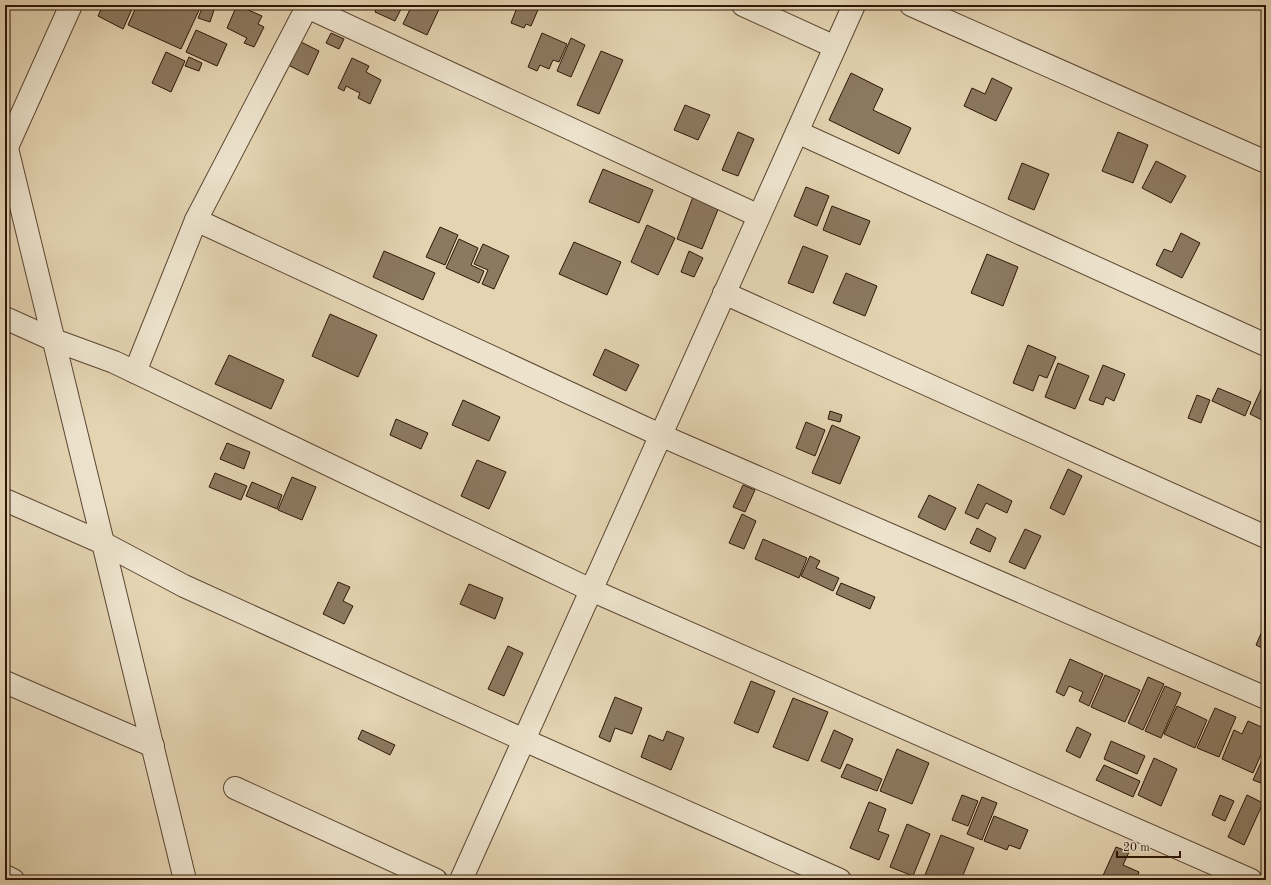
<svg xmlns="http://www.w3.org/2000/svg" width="1271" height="885" font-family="'Old Standard TT',serif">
	<rect width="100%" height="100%" fill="#e4d4b2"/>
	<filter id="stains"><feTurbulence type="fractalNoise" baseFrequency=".005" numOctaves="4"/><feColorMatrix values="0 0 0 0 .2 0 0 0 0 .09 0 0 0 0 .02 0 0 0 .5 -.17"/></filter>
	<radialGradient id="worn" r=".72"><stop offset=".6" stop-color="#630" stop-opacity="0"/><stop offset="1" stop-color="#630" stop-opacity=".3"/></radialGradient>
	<!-- building -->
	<g fill="#8c7960" stroke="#2d1608">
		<polygon points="103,5 124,5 132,9 123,29 98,16"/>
		<polygon points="137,5 194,5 200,8 181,49 128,25"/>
		<polygon points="237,5 262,16 258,24 264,27 254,47 244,43 247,38 227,28"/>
		<polygon points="377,5 403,5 395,21 375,12"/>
		<polygon points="412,5 441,5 427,35 403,24"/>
		<polygon points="518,5 540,5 531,26 526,24 524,28 511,23"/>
		<polygon points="203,6 214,10 210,22 198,18"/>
		<polygon points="196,30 227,44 217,66 186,52"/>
		<polygon points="331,33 344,39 339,49 326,43"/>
		<polygon points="542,33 567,44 559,62 553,60 549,69 540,65 537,71 528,67"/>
		<polygon points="571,38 585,45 571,77 557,71"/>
		<polygon points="299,41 319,51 308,75 288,65"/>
		<polygon points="601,51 623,60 599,114 577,105"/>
		<polygon points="166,52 185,61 171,92 152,83"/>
		<polygon points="189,57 202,63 199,71 185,66"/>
		<polygon points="352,58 369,66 366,72 381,80 370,104 358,98 360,93 346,86 344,91 338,88"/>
		<polygon points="851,73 883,89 873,110 911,128 899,154 829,120"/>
		<polygon points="992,78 1012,88 996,121 964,106 972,88 985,94"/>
		<polygon points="685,105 710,115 698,140 674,130"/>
		<polygon points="738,132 754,139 738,176 722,170"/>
		<polygon points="1118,132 1148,145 1133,183 1102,171"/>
		<polygon points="1156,161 1186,176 1171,203 1142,188"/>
		<polygon points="1022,163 1049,174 1034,210 1008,199"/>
		<polygon points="603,169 653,190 639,223 589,202"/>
		<polygon points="806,187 829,196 817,226 794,216"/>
		<polygon points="693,197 719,207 702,249 677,239"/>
		<polygon points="832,206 870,221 860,245 823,230"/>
		<polygon points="647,225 675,238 658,275 631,262"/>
		<polygon points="440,227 458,235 445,265 426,257"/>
		<polygon points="1181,233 1200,243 1182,278 1156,265 1164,249 1172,252"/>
		<polygon points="459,239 478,248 471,265 484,271 479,283 446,268"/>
		<polygon points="574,242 621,262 607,295 559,274"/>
		<polygon points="483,244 509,256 494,289 482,284 488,270 474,264"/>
		<polygon points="803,246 828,256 813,293 788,283"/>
		<polygon points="384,251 435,273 423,300 373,277"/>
		<polygon points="689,251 703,258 694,277 681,272"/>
		<polygon points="987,254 1018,267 1003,306 971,293"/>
		<polygon points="846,273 877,286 865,316 833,303"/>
		<polygon points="330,314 377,335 358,377 312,356"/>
		<polygon points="1028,345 1056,357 1047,378 1039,375 1033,391 1013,383"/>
		<polygon points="605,349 639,365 626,391 593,375"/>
		<polygon points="229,355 284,380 271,409 215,384"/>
		<polygon points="1058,363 1089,376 1075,409 1045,397"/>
		<polygon points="1103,365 1125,374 1114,401 1106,397 1103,405 1089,400"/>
		<polygon points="1263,385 1266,387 1266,422 1250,414"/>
		<polygon points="1218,388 1251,402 1245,416 1212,401"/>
		<polygon points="1197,395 1210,400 1201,423 1188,418"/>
		<polygon points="463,400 500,417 489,441 452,425"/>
		<polygon points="830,411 842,415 840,422 828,419"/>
		<polygon points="396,419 428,433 421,449 390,435"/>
		<polygon points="806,422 825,430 815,456 796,448"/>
		<polygon points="832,425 860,437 840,484 812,473"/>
		<polygon points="227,443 250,452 244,469 220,459"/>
		<polygon points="477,460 506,472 489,509 461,496"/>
		<polygon points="1068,469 1082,476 1064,515 1050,508"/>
		<polygon points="215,473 247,486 241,500 209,487"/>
		<polygon points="292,477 316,487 302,520 278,510"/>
		<polygon points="252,482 282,495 277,509 246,496"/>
		<polygon points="978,484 1012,501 1007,513 986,503 978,519 965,513"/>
		<polygon points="743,485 755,490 745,512 733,507"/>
		<polygon points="929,495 956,508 945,530 918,517"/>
		<polygon points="742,514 756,521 744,549 729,543"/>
		<polygon points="977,528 996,538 990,552 970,543"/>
		<polygon points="1025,529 1041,536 1025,569 1009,562"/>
		<polygon points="763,539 807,558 799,578 755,559"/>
		<polygon points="810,556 820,561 816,568 839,578 833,591 801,576"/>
		<polygon points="338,582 350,587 343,601 353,606 344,624 323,614"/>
		<polygon points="841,583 875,597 870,609 836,594"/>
		<polygon points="469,584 503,598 495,619 460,604"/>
		<polygon points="1266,622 1266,644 1264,649 1256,645"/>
		<polygon points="508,646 523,653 504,696 488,689"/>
		<polygon points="1070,659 1103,674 1089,706 1079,701 1083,692 1069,686 1064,696 1056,692"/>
		<polygon points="1105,675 1140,690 1125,722 1091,707"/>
		<polygon points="1148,677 1164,684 1143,730 1128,723"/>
		<polygon points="751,681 775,691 758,733 734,723"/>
		<polygon points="1165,686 1181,693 1161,738 1145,731"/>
		<polygon points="615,697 642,708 632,734 615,728 610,742 599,737"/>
		<polygon points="793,698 828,712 808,761 773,747"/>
		<polygon points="1177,706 1207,720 1195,748 1164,734"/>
		<polygon points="1215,708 1236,717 1219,757 1197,748"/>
		<polygon points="1248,721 1266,729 1266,743 1253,773 1222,759 1234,730 1242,734"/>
		<polygon points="1077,727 1091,734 1080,758 1066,751"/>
		<polygon points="362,730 395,745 390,755 358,739"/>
		<polygon points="834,730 853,739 840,769 821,761"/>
		<polygon points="667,731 684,738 671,770 641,757 649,735 663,741"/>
		<polygon points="1111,741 1145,756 1137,774 1104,759"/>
		<polygon points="897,749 929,763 912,804 880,791"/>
		<polygon points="1266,751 1266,785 1253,780"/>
		<polygon points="1154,758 1177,769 1161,806 1138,795"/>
		<polygon points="847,764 882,779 877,791 841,777"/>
		<polygon points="1104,765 1140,781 1133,797 1096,780"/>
		<polygon points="962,795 978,801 968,826 952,820"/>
		<polygon points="1220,795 1234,801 1225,821 1212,815"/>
		<polygon points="1247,795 1263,803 1244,845 1228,837"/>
		<polygon points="982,797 997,803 982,840 967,834"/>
		<polygon points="869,802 886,809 878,831 889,835 879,860 850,848"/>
		<polygon points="994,816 1028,830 1020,849 1009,845 1007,850 984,841"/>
		<polygon points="907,824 930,834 913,876 890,867"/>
		<polygon points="941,835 974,848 961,880 923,880"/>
		<polygon points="1116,847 1129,852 1123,865 1139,872 1136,880 1101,880"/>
	</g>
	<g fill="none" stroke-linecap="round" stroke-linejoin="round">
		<!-- minor casing -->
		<g stroke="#5b4632" stroke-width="24">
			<g id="minor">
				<polyline points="303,5 759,216"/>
				<polyline points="743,5 835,47"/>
				<polyline points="911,5 1266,162"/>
				<polyline points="797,132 1266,345"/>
				<polyline points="5,140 185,880"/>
				<polyline points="5,146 7,147 71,5"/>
				<polyline points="196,220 660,435 1266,698"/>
				<polyline points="724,293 1266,537"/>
				<polyline points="5,318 54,340 114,362 591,590 1251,880"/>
				<polyline points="135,372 196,220 307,7"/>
				<polyline points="5,500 103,543 184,586 524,740 840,880"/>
				<polyline points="5,682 153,746"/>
				<polyline points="235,788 436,880"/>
				<polyline points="5,876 13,880"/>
				<polyline points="461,880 854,5"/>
			</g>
		</g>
		<!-- minor -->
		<use href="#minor" stroke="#ede3cd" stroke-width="22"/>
	</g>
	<!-- margin -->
	<rect width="1271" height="885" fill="none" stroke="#e4d4b2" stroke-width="20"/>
	<rect x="6" y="6" width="1259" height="873" fill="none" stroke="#2d1608" stroke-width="2"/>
	<rect x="10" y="10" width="1251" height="865" fill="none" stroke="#2d1608"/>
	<!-- scale -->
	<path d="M1117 851v6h63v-6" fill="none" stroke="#2d1608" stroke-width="2"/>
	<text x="1123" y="851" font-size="12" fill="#2d1608" stroke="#ede3cd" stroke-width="3" paint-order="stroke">20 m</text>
	<rect width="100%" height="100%" filter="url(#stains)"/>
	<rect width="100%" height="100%" fill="url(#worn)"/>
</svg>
